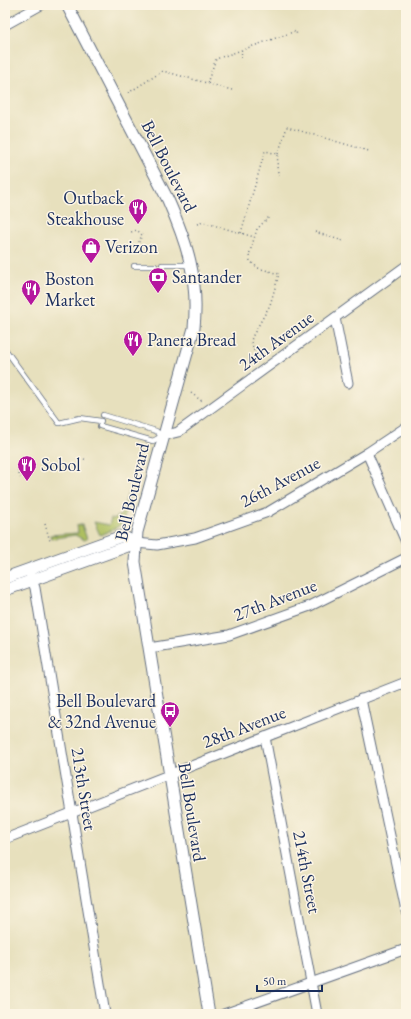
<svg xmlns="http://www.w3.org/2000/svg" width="411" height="1019" font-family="'EB Garamond',serif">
	<rect width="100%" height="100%" fill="#fcf5e5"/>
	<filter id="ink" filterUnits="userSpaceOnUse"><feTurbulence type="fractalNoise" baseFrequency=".025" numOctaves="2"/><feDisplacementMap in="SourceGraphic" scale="8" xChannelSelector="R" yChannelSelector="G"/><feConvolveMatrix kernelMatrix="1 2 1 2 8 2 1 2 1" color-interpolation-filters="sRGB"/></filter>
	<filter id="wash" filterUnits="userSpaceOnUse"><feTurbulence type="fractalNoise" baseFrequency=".012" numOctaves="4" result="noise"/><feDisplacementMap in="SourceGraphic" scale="16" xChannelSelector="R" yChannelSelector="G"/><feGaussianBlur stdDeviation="0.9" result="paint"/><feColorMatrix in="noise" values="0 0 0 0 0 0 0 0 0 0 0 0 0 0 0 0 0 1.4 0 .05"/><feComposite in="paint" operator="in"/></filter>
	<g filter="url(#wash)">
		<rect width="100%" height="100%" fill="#e7e0bd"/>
		<!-- green -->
		<g fill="#aebf61" stroke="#647760">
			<path d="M128 492 131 493C118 517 136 522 100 535L94 522 109 525 111 518 113 519 121 515Z"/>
			<polygon points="77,525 82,525 87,539 84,540 75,535 51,539 50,535 78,533"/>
		</g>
	</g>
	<g filter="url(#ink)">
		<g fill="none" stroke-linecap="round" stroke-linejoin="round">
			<!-- service casing -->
			<g stroke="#626d7f" stroke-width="6">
				<g id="service">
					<polyline points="162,265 190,265"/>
					<polyline points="134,266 155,266"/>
					<polyline points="5,349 59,423 80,418 101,421"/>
					<polyline points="100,426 153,441 162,436 156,431 103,415"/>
				</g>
			</g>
			<!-- minor casing -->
			<g stroke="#626d7f" stroke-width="11">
				<g id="minor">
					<polyline points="5,25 41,5"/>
					<polyline points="335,318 348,383"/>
					<polyline points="162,436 178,432 406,266"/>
					<polyline points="367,453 406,542"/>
					<polyline points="136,543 157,545 195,538 268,512 367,453 406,427"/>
					<polyline points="30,574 35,588 105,1014"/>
					<polyline points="149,648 229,635 310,606 406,558"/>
					<polyline points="361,699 406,911"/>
					<polyline points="265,737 317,1014"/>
					<polyline points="5,839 406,682"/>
					<polyline points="224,1014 406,949"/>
				</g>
			</g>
			<!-- tertiary casing -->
			<g stroke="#626d7f" stroke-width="13">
				<g id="tertiary">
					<path d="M67 5 168 200C187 243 199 279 194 328L137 532 135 562 209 1014"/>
					<polyline points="5,578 122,536 136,543"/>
					<polyline points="5,590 136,543"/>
				</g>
			</g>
			<!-- path -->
			<g stroke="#626d7f" stroke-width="1.5" stroke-dasharray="1 3" stroke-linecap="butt">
				<polyline points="241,58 242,50"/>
				<polyline points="207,83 216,59 296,31 297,36"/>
				<polyline points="128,93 163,71 232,90"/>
				<polyline points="278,154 287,127 369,151"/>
				<polyline points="197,224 203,222 254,237"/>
				<polyline points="315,232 343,241"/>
				<polyline points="241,233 265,151 278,154 277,167 279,178"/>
				<polyline points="130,250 138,244 142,235 137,230 131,232"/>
				<polyline points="258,362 251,342 252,337 270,305 279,274 258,268 250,261 249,255 257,229 269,217"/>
				<polyline points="191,393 203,402"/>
				<polyline points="84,459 86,460"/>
				<polyline points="18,470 20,478"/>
				<polyline points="45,524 50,541"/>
			</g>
			<!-- service -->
			<use href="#service" stroke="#fff" stroke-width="4.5"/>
			<!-- minor -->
			<use href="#minor" stroke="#fff" stroke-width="9"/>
			<!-- tertiary -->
			<use href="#tertiary" stroke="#fff" stroke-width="11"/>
		</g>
	</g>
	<!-- icons -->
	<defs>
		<g id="restaurant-pin" transform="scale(1)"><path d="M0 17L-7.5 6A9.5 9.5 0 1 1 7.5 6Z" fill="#b5179e" stroke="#fcf5e5"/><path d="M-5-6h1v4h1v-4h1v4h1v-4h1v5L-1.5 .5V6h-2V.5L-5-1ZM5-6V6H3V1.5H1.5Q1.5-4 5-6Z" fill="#fff"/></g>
		<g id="shop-pin" transform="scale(1)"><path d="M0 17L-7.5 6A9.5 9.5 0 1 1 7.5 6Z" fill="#b5179e" stroke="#fcf5e5"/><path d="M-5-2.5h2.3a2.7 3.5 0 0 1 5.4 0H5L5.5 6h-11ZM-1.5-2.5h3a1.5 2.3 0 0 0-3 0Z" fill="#fff"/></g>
		<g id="bank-pin" transform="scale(1)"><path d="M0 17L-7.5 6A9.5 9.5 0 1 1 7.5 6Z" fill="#b5179e" stroke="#fcf5e5"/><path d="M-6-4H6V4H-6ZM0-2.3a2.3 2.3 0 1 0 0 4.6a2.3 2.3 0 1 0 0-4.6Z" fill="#fff"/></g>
		<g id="bus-pin" transform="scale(1)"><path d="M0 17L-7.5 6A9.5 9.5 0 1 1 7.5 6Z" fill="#b5179e" stroke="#fcf5e5"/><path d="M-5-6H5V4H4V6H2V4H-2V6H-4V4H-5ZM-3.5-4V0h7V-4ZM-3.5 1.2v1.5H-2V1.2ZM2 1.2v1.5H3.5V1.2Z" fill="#fff"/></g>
	</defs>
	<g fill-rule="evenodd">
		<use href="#restaurant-pin" x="138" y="208"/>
		<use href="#shop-pin" x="91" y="247"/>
		<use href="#bank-pin" x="158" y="277"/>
		<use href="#restaurant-pin" x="31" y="289"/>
		<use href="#restaurant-pin" x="133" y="340"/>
		<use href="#restaurant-pin" x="27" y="465"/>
		<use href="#bus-pin" x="170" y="711"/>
	</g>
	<g text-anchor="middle" stroke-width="3" stroke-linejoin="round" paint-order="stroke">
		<!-- street labels -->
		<g font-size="18" fill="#1b2f5e" stroke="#fcf5e5">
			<text transform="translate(169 166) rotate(63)" y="6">Bell Boulevard</text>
			<text transform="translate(276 341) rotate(-36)" y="6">24th Avenue</text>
			<text transform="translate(280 482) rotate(-28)" y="6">26th Avenue</text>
			<text transform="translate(132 492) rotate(-77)" y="6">Bell Boulevard</text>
			<text transform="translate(275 600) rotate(-21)" y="6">27th Avenue</text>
			<text transform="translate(244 727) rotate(-21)" y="6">28th Avenue</text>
			<text transform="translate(84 789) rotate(81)" y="6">213th Street</text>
			<text transform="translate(192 812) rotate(81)" y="6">Bell Boulevard</text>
			<text transform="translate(307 872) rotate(79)" y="6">214th Street</text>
		</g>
		<!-- poi labels -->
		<g font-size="18" fill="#1b2f5e" stroke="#fcf5e5" text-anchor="start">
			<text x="124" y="204" text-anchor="end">Outback<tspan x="124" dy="21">Steakhouse</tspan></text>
			<text x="105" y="253">Verizon</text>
			<text x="172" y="283">Santander</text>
			<text x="45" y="285">Boston<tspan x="45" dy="21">Market</tspan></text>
			<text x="147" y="346">Panera Bread</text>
			<text x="41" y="471">Sobol</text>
			<text x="156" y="707" text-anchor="end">Bell Boulevard<tspan x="156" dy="21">&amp; 32nd Avenue</tspan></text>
		</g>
	</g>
	<!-- margin -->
	<rect width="411" height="1019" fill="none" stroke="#fcf5e5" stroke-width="20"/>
	<!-- scale -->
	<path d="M257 985v6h65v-6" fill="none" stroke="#1b2f5e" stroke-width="2"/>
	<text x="263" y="985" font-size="12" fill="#1b2f5e" stroke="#fcf5e5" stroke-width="3" paint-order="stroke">50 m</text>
</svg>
